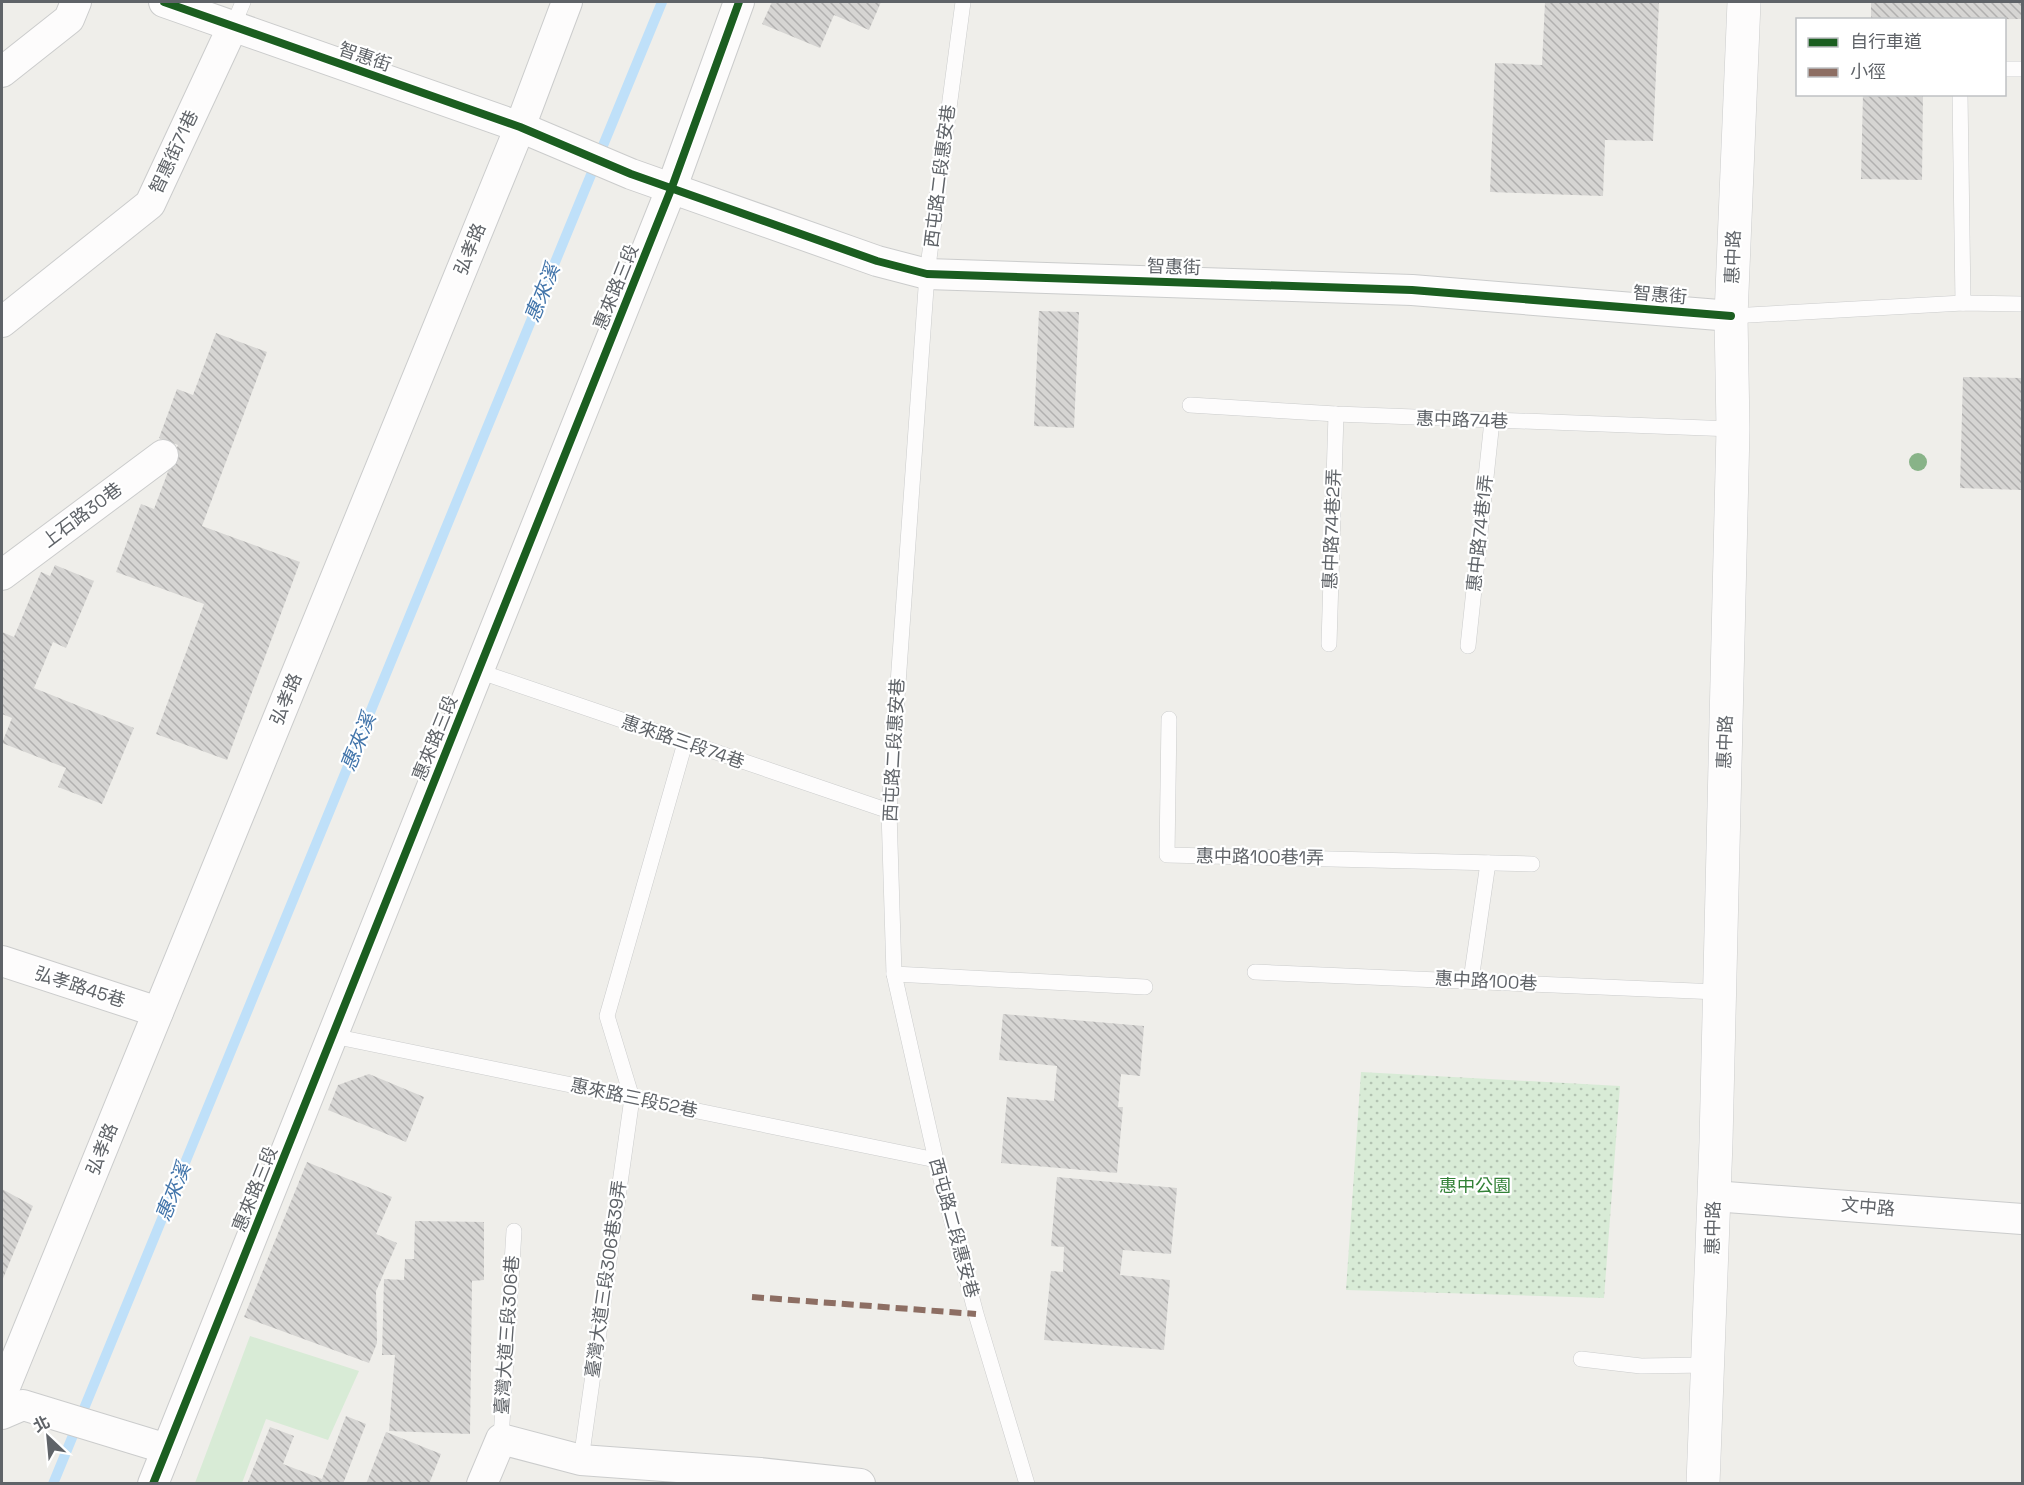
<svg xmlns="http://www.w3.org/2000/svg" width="2024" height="1485" font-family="'Space Grotesk','Noto Sans TC',sans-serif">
	<defs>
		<pattern id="park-dots" width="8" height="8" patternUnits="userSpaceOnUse" patternTransform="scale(1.5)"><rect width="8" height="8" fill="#d8ebd6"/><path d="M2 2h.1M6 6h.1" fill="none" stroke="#b2c2b1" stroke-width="1.8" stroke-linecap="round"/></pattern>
		<pattern id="building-back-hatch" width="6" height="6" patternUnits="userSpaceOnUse" patternTransform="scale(1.5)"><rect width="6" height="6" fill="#d6d5d3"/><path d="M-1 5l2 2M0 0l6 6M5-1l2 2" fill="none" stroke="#b1b0af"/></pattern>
	</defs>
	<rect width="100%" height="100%" fill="#efeeea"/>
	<!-- green -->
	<polygon fill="#d8ebd6" points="250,1336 359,1371 328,1440 266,1419 242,1483 195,1483"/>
	<!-- park -->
	<polygon fill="url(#park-dots)" points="1361,1072 1620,1086 1604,1298 1346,1290"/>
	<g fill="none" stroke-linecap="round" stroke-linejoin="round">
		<!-- stream -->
		<polyline stroke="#bfe0f9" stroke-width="10" points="53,1484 662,2"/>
	</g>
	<!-- building -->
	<g fill="url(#building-back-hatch)">
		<polygon points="772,2 881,2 869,30 834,15 820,48 762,24"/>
		<polygon points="1545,2 1659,2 1653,141 1605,140 1603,196 1490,192 1495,63 1542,65"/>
		<polygon points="1871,2 2022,2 2022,19 1871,20"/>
		<polygon points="1863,94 1923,94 1922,180 1861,179"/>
		<polygon points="1039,311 1079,312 1074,428 1034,426"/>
		<polygon points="216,333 267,352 202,526 300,562 227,760 156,734 204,604 116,572 141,504 154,509 178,445 159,438 177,389 193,395"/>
		<polygon points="1963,377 2022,378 2022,490 1960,488"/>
		<polygon points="55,565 94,581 66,648 53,642 34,688 134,728 102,804 58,787 66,768 2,743 12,718 2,714 2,632 14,637 41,572 50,576"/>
		<polygon points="1003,1014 1144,1026 1140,1076 1121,1074 1118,1107 1123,1107 1117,1173 1001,1163 1007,1097 1054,1101 1057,1066 999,1060"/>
		<polygon points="369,1074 424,1097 406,1142 328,1110 338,1085"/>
		<polygon points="307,1162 392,1197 376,1234 397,1243 376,1291 377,1343 369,1363 244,1317"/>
		<polygon points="1057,1177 1177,1188 1171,1254 1123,1250 1120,1275 1170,1280 1164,1350 1044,1340 1051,1271 1063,1272 1064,1247 1051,1246"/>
		<polygon points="2,1189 33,1206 2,1281"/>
		<polygon points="415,1221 484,1222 484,1280 472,1281 470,1434 389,1431 395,1355 382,1355 384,1279 404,1280 405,1259 414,1259"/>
		<polygon points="346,1416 366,1424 343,1484 247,1484 270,1427 294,1436 283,1464 322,1479"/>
		<polygon points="386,1432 441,1454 429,1484 366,1484"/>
	</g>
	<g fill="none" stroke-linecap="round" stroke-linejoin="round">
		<!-- service casing -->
		<g stroke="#cbcccc" stroke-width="16">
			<g id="service">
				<polyline points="963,2 927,274 889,811 894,974 936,1160 976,1314 1027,1484"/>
				<polyline points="233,26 243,2"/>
				<polyline points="2004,69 2022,69"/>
				<polyline points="1960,94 1963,303"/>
				<polyline points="1731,316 1963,303 2022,304"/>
				<polyline points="1190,405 1336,414 1733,429"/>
				<polyline points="1329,644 1336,414"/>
				<polyline points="1468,646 1492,421"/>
				<polyline points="478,671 889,811"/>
				<polyline points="1169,719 1167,855 1532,864"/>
				<polyline points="1255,972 1718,992"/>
				<polyline points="894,974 1145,987"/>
				<polyline points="1471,980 1488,863"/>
				<polyline points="333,1036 936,1160"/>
				<polyline points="1581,1359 1641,1366 1708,1365"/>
				<polyline points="501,1439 514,1231"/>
				<polyline points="581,1460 632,1098 607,1016 685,743"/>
			</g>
		</g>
		<!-- minor casing -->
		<g stroke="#cbcccc" stroke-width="32">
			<g id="minor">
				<polyline points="164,2 520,127 631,174 877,261 927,274 1412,290 1731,316"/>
				<polyline points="2,72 69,19 76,2"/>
				<polyline points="2,322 150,204 233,26"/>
				<polyline points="2,575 163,455"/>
				<polyline points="2,961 158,1012"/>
				<polyline points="1713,1196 2022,1219"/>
				<polyline points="2,1394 520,127 567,2"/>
				<polyline points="2,1414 23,1405 167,1449"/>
				<polyline points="153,1484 672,187 739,2"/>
				<polyline points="482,1484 501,1439 581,1460 760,1473 860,1484"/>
			</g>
		</g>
		<!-- tertiary casing -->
		<g stroke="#cbcccc" stroke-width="34">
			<polyline id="tertiary" points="1703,1484 1716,1142 1733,429 1731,316 1744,2"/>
		</g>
		<!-- service -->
		<use href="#service" stroke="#fdfcfc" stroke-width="15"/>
		<!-- minor -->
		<use href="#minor" stroke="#fdfcfc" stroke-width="30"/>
		<!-- tertiary -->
		<use href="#tertiary" stroke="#fdfcfc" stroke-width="33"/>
		<!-- quiet -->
		<polyline stroke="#8d6e63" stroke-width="6" stroke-dasharray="12 6" stroke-linecap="butt" points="752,1297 976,1314"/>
		<!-- cycleway casing -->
		<g stroke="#fff" stroke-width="11">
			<g id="cycleway">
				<polyline points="164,2 520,127 631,174 877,261 927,274 1412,290 1731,316"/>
				<polyline points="153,1484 672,187 739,2"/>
			</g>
		</g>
		<!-- cycleway -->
		<use href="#cycleway" stroke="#1b5e20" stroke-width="8"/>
	</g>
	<!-- trees -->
	<circle fill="#88b388" cx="1918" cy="462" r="9"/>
	<g text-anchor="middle" stroke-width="4.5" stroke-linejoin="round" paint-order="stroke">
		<!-- street labels -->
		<g font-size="18" fill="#5f6368" stroke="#fff">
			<text transform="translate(365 57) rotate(19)" y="6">智惠街</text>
			<text transform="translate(174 152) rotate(-65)" y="6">智惠街71巷</text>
			<text transform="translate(940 176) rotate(-83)" y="6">西屯路二段惠安巷</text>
			<text transform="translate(470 249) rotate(-68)" y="6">弘孝路</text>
			<text transform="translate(1733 257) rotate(-88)" y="6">惠中路</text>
			<text transform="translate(1174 267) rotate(2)" y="6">智惠街</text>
			<text transform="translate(616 287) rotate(-68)" y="6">惠來路三段</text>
			<text transform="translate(1660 295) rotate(5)" y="6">智惠街</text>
			<text transform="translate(1462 420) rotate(2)" y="6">惠中路74巷</text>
			<text transform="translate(82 515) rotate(-37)" y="6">上石路30巷</text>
			<text transform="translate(1332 529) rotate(-88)" y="6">惠中路74巷2弄</text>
			<text transform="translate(1480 533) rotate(-84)" y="6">惠中路74巷1弄</text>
			<text transform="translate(286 699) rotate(-68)" y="6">弘孝路</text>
			<text transform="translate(435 738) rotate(-68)" y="6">惠來路三段</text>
			<text transform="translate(683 742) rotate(19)" y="6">惠來路三段74巷</text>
			<text transform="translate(1725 742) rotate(-88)" y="6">惠中路</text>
			<text transform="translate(894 750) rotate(-87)" y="6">西屯路二段惠安巷</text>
			<text transform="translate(1260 857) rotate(1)" y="6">惠中路100巷1弄</text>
			<text transform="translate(1486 981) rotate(3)" y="6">惠中路100巷</text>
			<text transform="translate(80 987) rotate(18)" y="6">弘孝路45巷</text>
			<text transform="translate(634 1098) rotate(12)" y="6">惠來路三段52巷</text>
			<text transform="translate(102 1149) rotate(-68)" y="6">弘孝路</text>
			<text transform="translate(255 1189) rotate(-68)" y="6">惠來路三段</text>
			<text transform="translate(1868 1207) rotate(5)" y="6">文中路</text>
			<text transform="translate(954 1228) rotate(75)" y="6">西屯路二段惠安巷</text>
			<text transform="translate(1713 1228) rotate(-89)" y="6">惠中路</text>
			<text transform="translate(606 1279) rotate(-82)" y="6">臺灣大道三段306巷39弄</text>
			<text transform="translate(507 1335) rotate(-86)" y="6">臺灣大道三段306巷</text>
		</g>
		<!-- park labels -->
		<g font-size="18" fill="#348238" stroke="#fff">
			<text x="1475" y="1192">惠中公園</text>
		</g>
		<!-- water labels -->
		<g font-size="20" font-style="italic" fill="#4174aa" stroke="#fff">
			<text transform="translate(542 293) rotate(-68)" y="7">惠來溪</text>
			<text transform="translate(358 742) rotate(-68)" y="7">惠來溪</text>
			<text transform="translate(173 1192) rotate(-68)" y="7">惠來溪</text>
		</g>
	</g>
	<!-- border -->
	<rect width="2024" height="1485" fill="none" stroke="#5f6368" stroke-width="6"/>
	<!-- legend -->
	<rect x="1796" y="18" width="210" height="78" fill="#ffffff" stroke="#bfc1c3" stroke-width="1.5"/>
	<rect x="1808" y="38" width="30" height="9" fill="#1b5e20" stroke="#bfc1c3" stroke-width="1.5"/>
	<text x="1850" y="48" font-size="18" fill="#5f6368">自行車道</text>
	<rect x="1808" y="68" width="30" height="9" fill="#8d6e63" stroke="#bfc1c3" stroke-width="1.5"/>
	<text x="1850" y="78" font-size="18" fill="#5f6368">小徑</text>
	<!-- north arrow -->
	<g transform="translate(48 1437) rotate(334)" stroke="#ffffff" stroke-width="4.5" paint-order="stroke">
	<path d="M0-4.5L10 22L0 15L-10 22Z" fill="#5f6368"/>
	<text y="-9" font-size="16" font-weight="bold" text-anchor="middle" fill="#5f6368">北</text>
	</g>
</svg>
